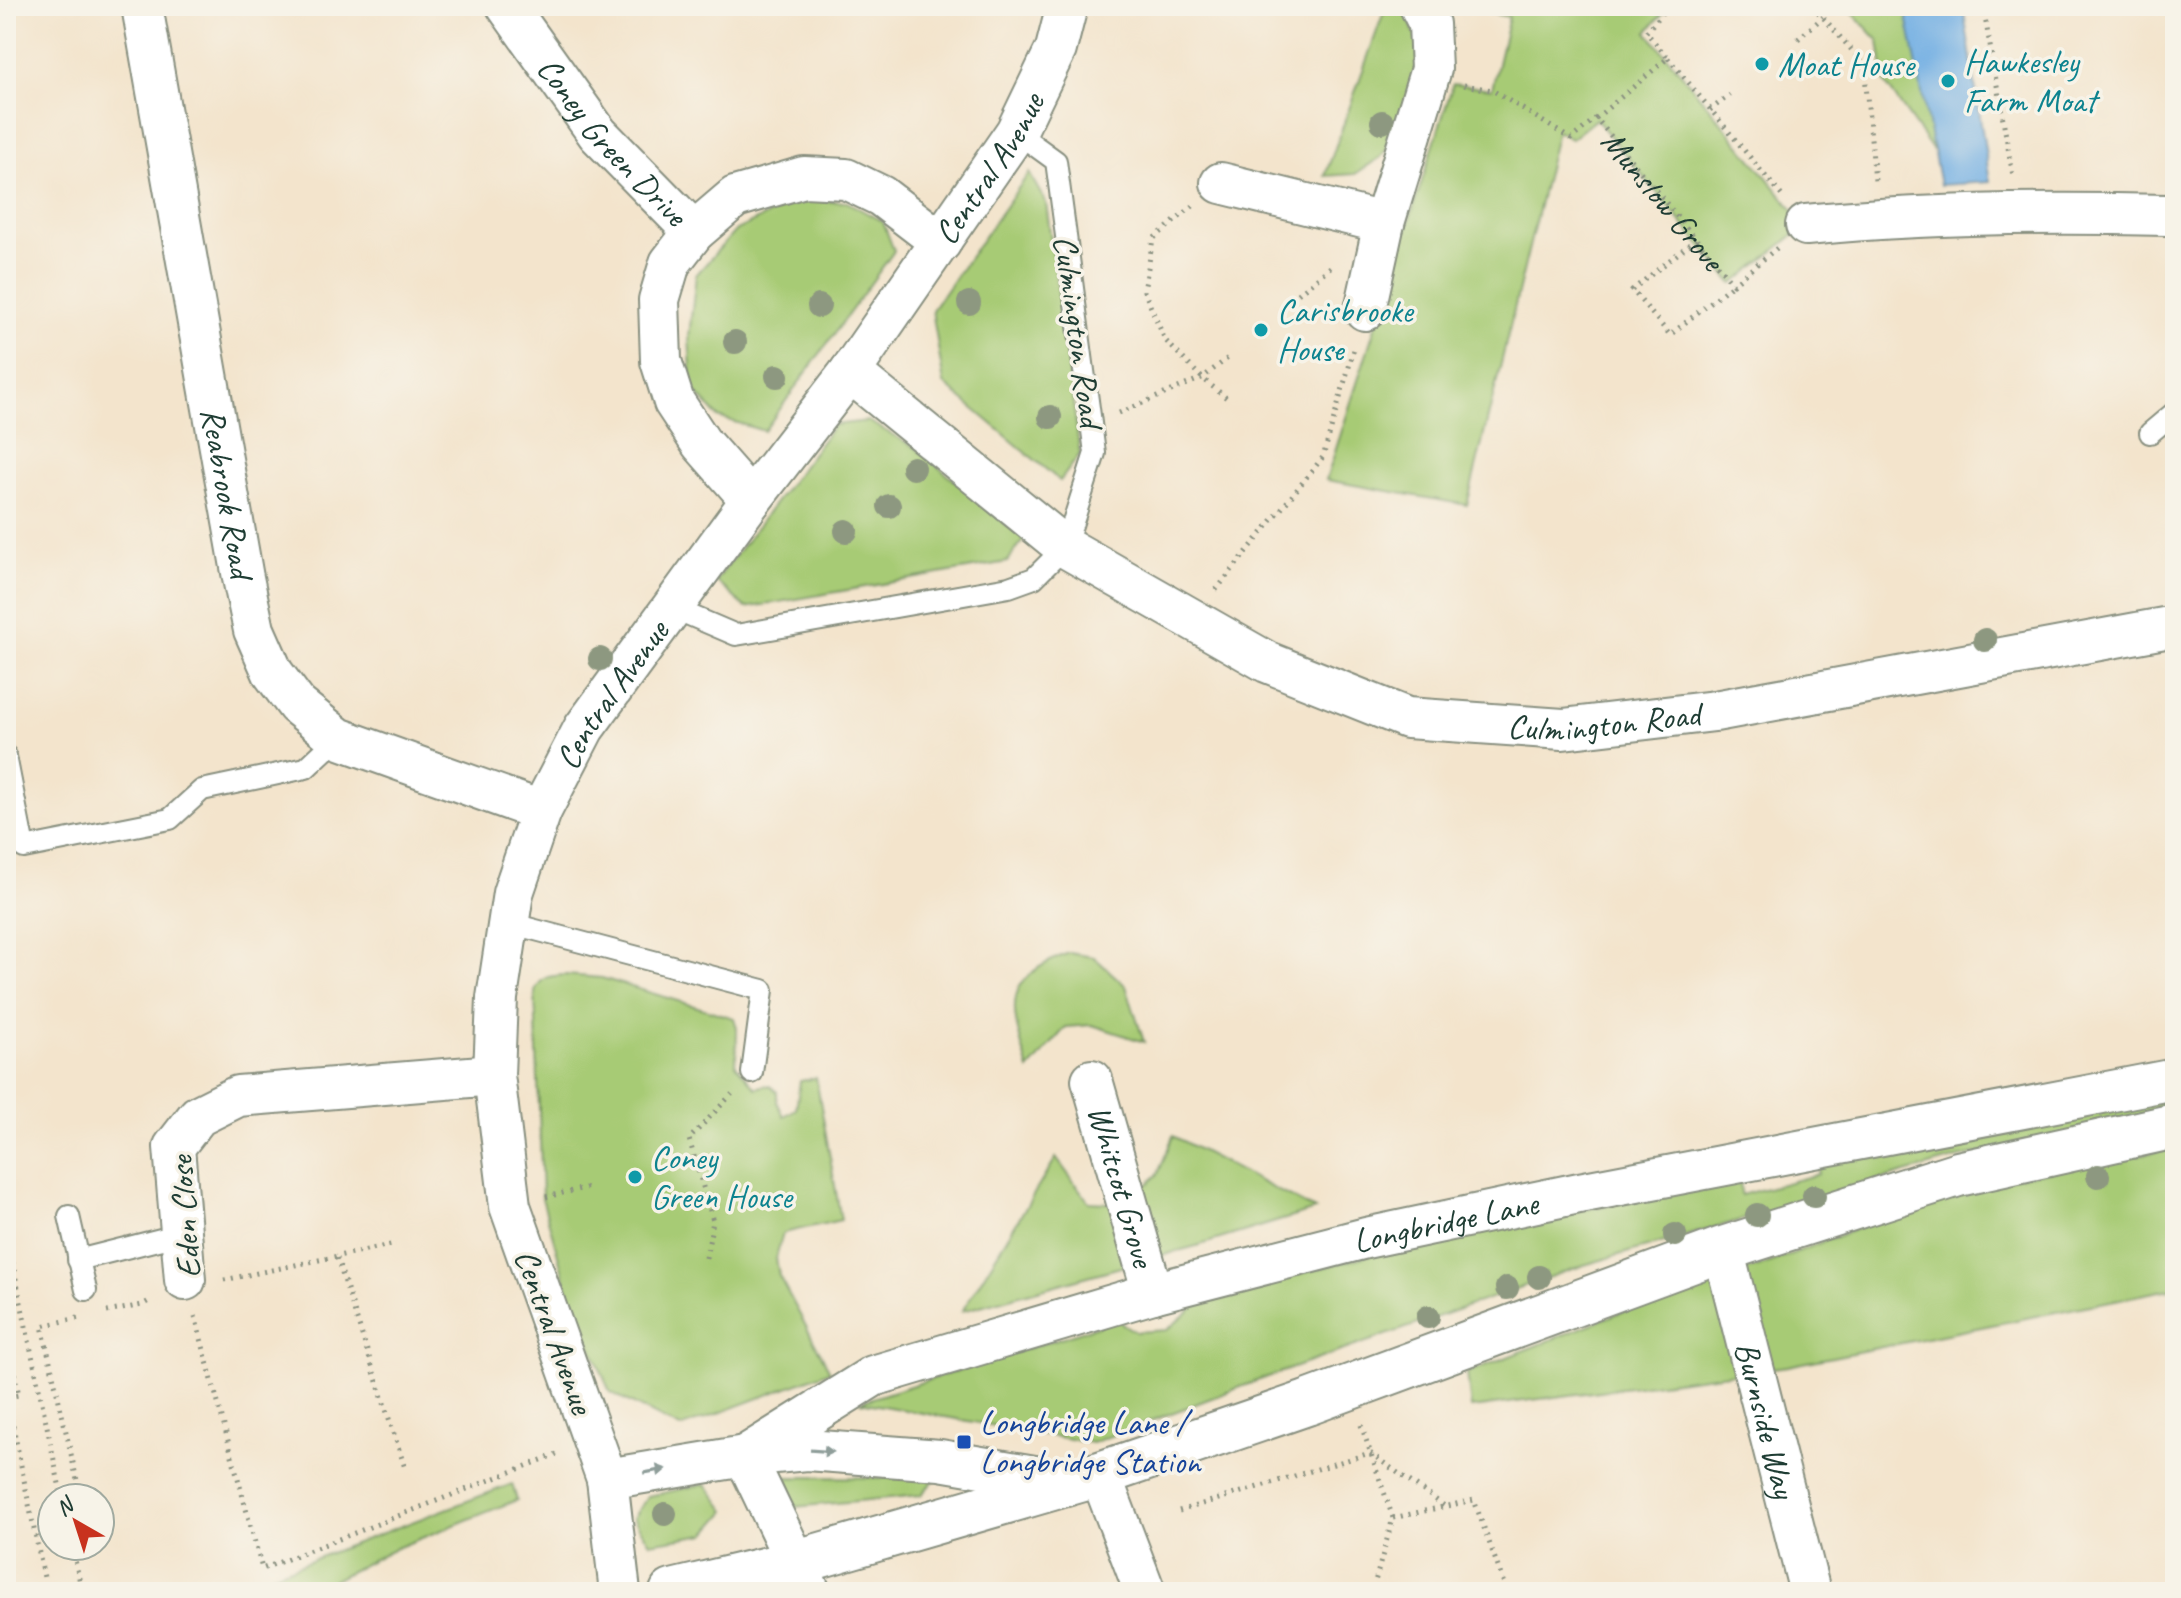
<svg xmlns="http://www.w3.org/2000/svg" width="2181" height="1598" font-family="Caveat,sans-serif">
	<rect width="100%" height="100%" fill="#f7f3e8"/>
	<filter id="ink" filterUnits="userSpaceOnUse"><feTurbulence type="fractalNoise" baseFrequency=".0125" numOctaves="2"/><feDisplacementMap in="SourceGraphic" scale="16" xChannelSelector="R" yChannelSelector="G"/><feConvolveMatrix kernelMatrix="1 2 1 2 8 2 1 2 1" color-interpolation-filters="sRGB"/></filter>
	<filter id="wash" filterUnits="userSpaceOnUse"><feTurbulence type="fractalNoise" baseFrequency=".006" numOctaves="4" result="noise"/><feDisplacementMap in="SourceGraphic" scale="32" xChannelSelector="R" yChannelSelector="G"/><feGaussianBlur stdDeviation="1.8" result="paint"/><feColorMatrix in="noise" values="0 0 0 0 0 0 0 0 0 0 0 0 0 0 0 0 0 1.4 0 .05"/><feComposite in="paint" operator="in"/></filter>
	<g filter="url(#wash)">
		<rect width="100%" height="100%" fill="#f3e4cc"/>
		<!-- green -->
		<g fill="#a7cb75" stroke="#638454" stroke-width="2">
			<polygon points="1386,6 1404,6 1420,49 1404,124 1381,157 1355,174 1325,176"/>
			<polygon points="1466,6 1669,6 1647,32 1806,225 1733,284 1596,119 1571,139 1557,131 1467,505 1326,480 1453,84 1492,89 1509,17 1464,8"/>
			<polygon points="1846,6 1905,6 1936,155 1885,83 1879,41"/>
			<polygon points="1029,173 1046,203 1080,454 1060,481 944,384 932,310"/>
			<polygon points="799,200 847,202 883,222 894,251 764,431 718,417 692,388 689,336 696,275 736,230"/>
			<polygon points="868,421 916,448 1024,539 1007,562 746,608 716,581 834,425"/>
			<path d="M1069 953 1094 957 1126 986 1144 1042 1092 1025 1066 1027 1029 1070C1011 1008 998 980 1069 953Z"/>
			<path d="M566 975 602 978 734 1018 737 1028 736 1065 756 1088C766 1084 770 1084 777 1092V1102L784 1116 796 1109 800 1081 816 1078 841 1220 783 1233 776 1258 779 1276 830 1371 680 1428 610 1392 569 1294 542 1198 535 991C542 975 550 976 566 975Z"/>
			<polygon points="2175,1079 2175,1111 1954,1159 1584,1265 1262,1379 1092,1443 860,1402 1116,1320 1136,1332 1167,1330 1203,1299 1396,1248 1740,1178 1741,1195 1819,1174 1817,1149"/>
			<polygon points="1173,1136 1315,1210 1200,1245 962,1311 1056,1158 1089,1202 1127,1204 1158,1174"/>
			<polygon points="2175,1148 2175,1288 1788,1366 1471,1408 1467,1373 1702,1280 1758,1267 1964,1187"/>
			<polygon points="786,1477 936,1478 921,1495 795,1507"/>
			<polygon points="512,1484 517,1500 389,1551 311,1592 227,1592"/>
			<polygon points="706,1484 726,1511 706,1534 650,1543 633,1518 648,1496"/>
		</g>
		<!-- water -->
		<polygon fill="#71aee3" stroke="#48768c" stroke-width="2" points="1905,6 1963,6 1990,182 1940,185"/>
	</g>
	<g filter="url(#ink)">
		<g fill="none" stroke-linecap="round" stroke-linejoin="round">
			<!-- service casing -->
			<g stroke="#899080" stroke-width="24">
				<g id="service">
					<polyline points="2150,433 2175,412"/>
					<polyline points="673,608 736,635 1009,587 1034,578 1065,547 1095,453 1056,161 1016,132"/>
					<polyline points="6,756 24,848 170,819 202,790 306,768 338,738"/>
					<polyline points="509,923 763,990 752,1073"/>
					<polyline points="69,1216 86,1290"/>
					<polyline points="78,1260 181,1234"/>
				</g>
			</g>
			<!-- minor casing -->
			<g stroke="#899080" stroke-width="44">
				<g id="minor">
					<path id="s2" d="M142 6 243 578 254 630 273 673 297 705 338 738 541 811"/>
					<path id="s3" d="M507 6 598 134 694 232"/>
					<polyline points="1221,183 1384,223"/>
					<path d="M1806 225C1926 213 2046 212 2167 215"/>
					<polyline points="1365,310 1384,223 1431,69 1429,24 1420,6"/>
					<path id="s4" d="M850 372 1065 547 1267 662 1407 718 1563 729 1715 711 2175 626"/>
					<polyline points="751,500 701,443 674,402 661,361 659,300 670,263 694,232 735,197 804,177 846,179 881,196 941,242"/>
					<path id="s5" d="M1092 1080 1153 1293"/>
					<path id="s6" d="M1723 1249 1810 1592"/>
					<polyline points="185,1280 174,1147 198,1116 238,1096 494,1075"/>
					<path id="s7" d="M745 1456 873 1376 1153 1293 1366 1238 1579 1193 2175 1079"/>
					<polyline points="745,1456 810,1592"/>
					<polyline points="1100,1474 1145,1592"/>
					<path id="s8" d="M607 1479 510 1206 494 1075 497 998 513 893 541 811 584 728 751 500 850 372 1016 132 1056 49 1067 6"/>
					<polyline points="620,1592 607,1479 745,1456 807,1450 940,1460 1070,1482"/>
				</g>
			</g>
			<!-- tertiary casing -->
			<g stroke="#899080" stroke-width="48">
				<polyline id="tertiary" points="672,1592 797,1562 1100,1474 1307,1403 1723,1249 1958,1174 2175,1126"/>
			</g>
			<!-- path -->
			<g stroke="#899080" stroke-width="5" stroke-dasharray="2 6" stroke-linecap="butt">
				<polyline points="1813,6 1864,64 1875,181"/>
				<polyline points="1983,6 2013,176"/>
				<polyline points="1798,39 1823,17"/>
				<polyline points="1668,58 1782,196"/>
				<path id="s1" d="M1464 85 1492 90 1571 139 1596 118 1733 284 1777 248"/>
				<polyline points="1710,110 1730,95"/>
				<polyline points="1596,118 1668,58 1646,32 1669,6"/>
				<polyline points="1193,206 1153,239 1144,291 1165,340 1202,378 1229,400"/>
				<polyline points="1696,239 1632,290 1670,335 1733,284"/>
				<polyline points="1292,299 1334,264"/>
				<polyline points="1119,413 1202,378 1228,358"/>
				<polyline points="1216,590 1323,457 1355,346"/>
				<polyline points="680,1166 694,1161"/>
				<polyline points="546,1197 589,1187"/>
				<polyline points="6,1231 62,1498"/>
				<polyline points="337,1258 405,1468"/>
				<polyline points="706,1258 713,1221 689,1139 732,1094"/>
				<polyline points="224,1280 395,1244"/>
				<polyline points="107,1312 142,1305 151,1300"/>
				<polyline points="195,1316 262,1569 557,1454"/>
				<polyline points="78,1318 42,1326 81,1498"/>
				<polyline points="6,1334 19,1395 7,1397 47,1592"/>
				<polyline points="1361,1425 1393,1518 1372,1592"/>
				<polyline points="1179,1511 1370,1453 1446,1507"/>
				<polyline points="1393,1518 1474,1500 1507,1592"/>
				<polyline points="72,1546 82,1592"/>
			</g>
			<!-- service -->
			<use href="#service" stroke="#fff" stroke-width="20"/>
			<!-- minor -->
			<use href="#minor" stroke="#fff" stroke-width="40"/>
			<!-- tertiary -->
			<use href="#tertiary" stroke="#fff" stroke-width="44"/>
		</g>
		<!-- trees -->
		<g fill="#8d9880">
			<circle cx="1382" cy="122" r="12"/>
			<circle cx="969" cy="303" r="12"/>
			<circle cx="819" cy="306" r="12"/>
			<circle cx="735" cy="342" r="12"/>
			<circle cx="777" cy="376" r="12"/>
			<circle cx="1050" cy="417" r="12"/>
			<circle cx="913" cy="468" r="12"/>
			<circle cx="889" cy="506" r="12"/>
			<circle cx="846" cy="531" r="12"/>
			<circle cx="1985" cy="640" r="12"/>
			<circle cx="600" cy="659" r="12"/>
			<circle cx="2098" cy="1176" r="12"/>
			<circle cx="1814" cy="1196" r="12"/>
			<circle cx="1757" cy="1215" r="12"/>
			<circle cx="1675" cy="1235" r="12"/>
			<circle cx="1539" cy="1277" r="12"/>
			<circle cx="1507" cy="1288" r="12"/>
			<circle cx="1428" cy="1317" r="12"/>
			<circle cx="665" cy="1514" r="12"/>
		</g>
		<!-- one-way arrows -->
		<defs><path id="oneway-solid" d="M-6-.8H1V-3.2L6.5 0L1 3.2V.8H-6Z" transform="scale(2)"/></defs>
		<g fill="#8f9e9a">
			<use href="#oneway-solid" transform="translate(822 1451) rotate(4)"/>
			<use href="#oneway-solid" transform="translate(655 1471) rotate(-10)"/>
		</g>
	</g>
	<!-- markers -->
	<g fill="#0f9aa8" stroke="#f7f3e8" stroke-width="3">
		<circle cx="1762" cy="64" r="8"/>
		<circle cx="1948" cy="81" r="8"/>
		<circle cx="1261" cy="330" r="8"/>
		<circle cx="635" cy="1177" r="8"/>
	</g>
	<rect fill="#1a4fb4" stroke="#f7f3e8" stroke-width="3" x="956" y="1434" width="16" height="16" rx="4"/>
	<g text-anchor="middle" stroke-width="7" stroke-linejoin="round" paint-order="stroke">
		<!-- culture labels -->
		<g font-size="34" fill="#0d838f" stroke="#f7f3e8" text-anchor="start">
			<text x="1964" y="73">Hawkesley<tspan x="1964" dy="39">Farm Moat</tspan></text>
			<text x="1778" y="76">Moat House</text>
			<text x="1277" y="322">Carisbrooke<tspan x="1277" dy="39">House</tspan></text>
			<text x="651" y="1169">Coney<tspan x="651" dy="39">Green House</tspan></text>
		</g>
		<!-- street labels -->
		<g font-size="34" fill="#1f3d34" stroke="#f7f3e8">
			<text dy="12" stroke="none"><textPath href="#s3" startOffset="172">Coney Green Drive</textPath></text>
			<text dy="12" stroke="none"><textPath href="#s8" startOffset="1476">Central Avenue</textPath></text>
			<text dy="12" stroke="none"><textPath href="#s1" startOffset="260">Munslow Grove</textPath></text>
			<text transform="translate(1079 331) rotate(82)" y="12">Culmington Road</text>
			<text dy="12" stroke="none"><textPath href="#s2" startOffset="494">Reabrook Road</textPath></text>
			<text dy="12" stroke="none"><textPath href="#s8" startOffset="828">Central Avenue</textPath></text>
			<text dy="12" stroke="none"><textPath href="#s4" startOffset="858">Culmington Road</textPath></text>
			<text dy="12" stroke="none"><textPath href="#s5" startOffset="110">Whitcot Grove</textPath></text>
			<text transform="translate(184 1217) rotate(-94)" y="12">Eden Close</text>
			<text dy="12" stroke="none"><textPath href="#s7" startOffset="744">Longbridge Lane</textPath></text>
			<text transform="translate(555 1331) rotate(70)" y="12">Central Avenue</text>
			<text dy="12" stroke="none"><textPath href="#s6" startOffset="176">Burnside Way</textPath></text>
		</g>
		<!-- transit labels -->
		<g font-size="34" fill="#164399" stroke="#f7f3e8" text-anchor="start">
			<text x="980" y="1434">Longbridge Lane /<tspan x="980" dy="39">Longbridge Station</tspan></text>
		</g>
	</g>
	<!-- margin -->
	<rect width="2181" height="1598" fill="none" stroke="#f7f3e8" stroke-width="32"/>
	<!-- north arrow -->
	<g transform="translate(76 1522) rotate(321)"><circle r="38" fill="#f7f3e8" stroke="#a1aaa0" stroke-width="2"/>
	<path d="M0-6L14 30L0 20L-14 30Z" fill="#c8321e"/>
	<text y="-12" font-size="22" font-weight="bold" text-anchor="middle" fill="#1f3d34">N</text>
	</g>
</svg>
